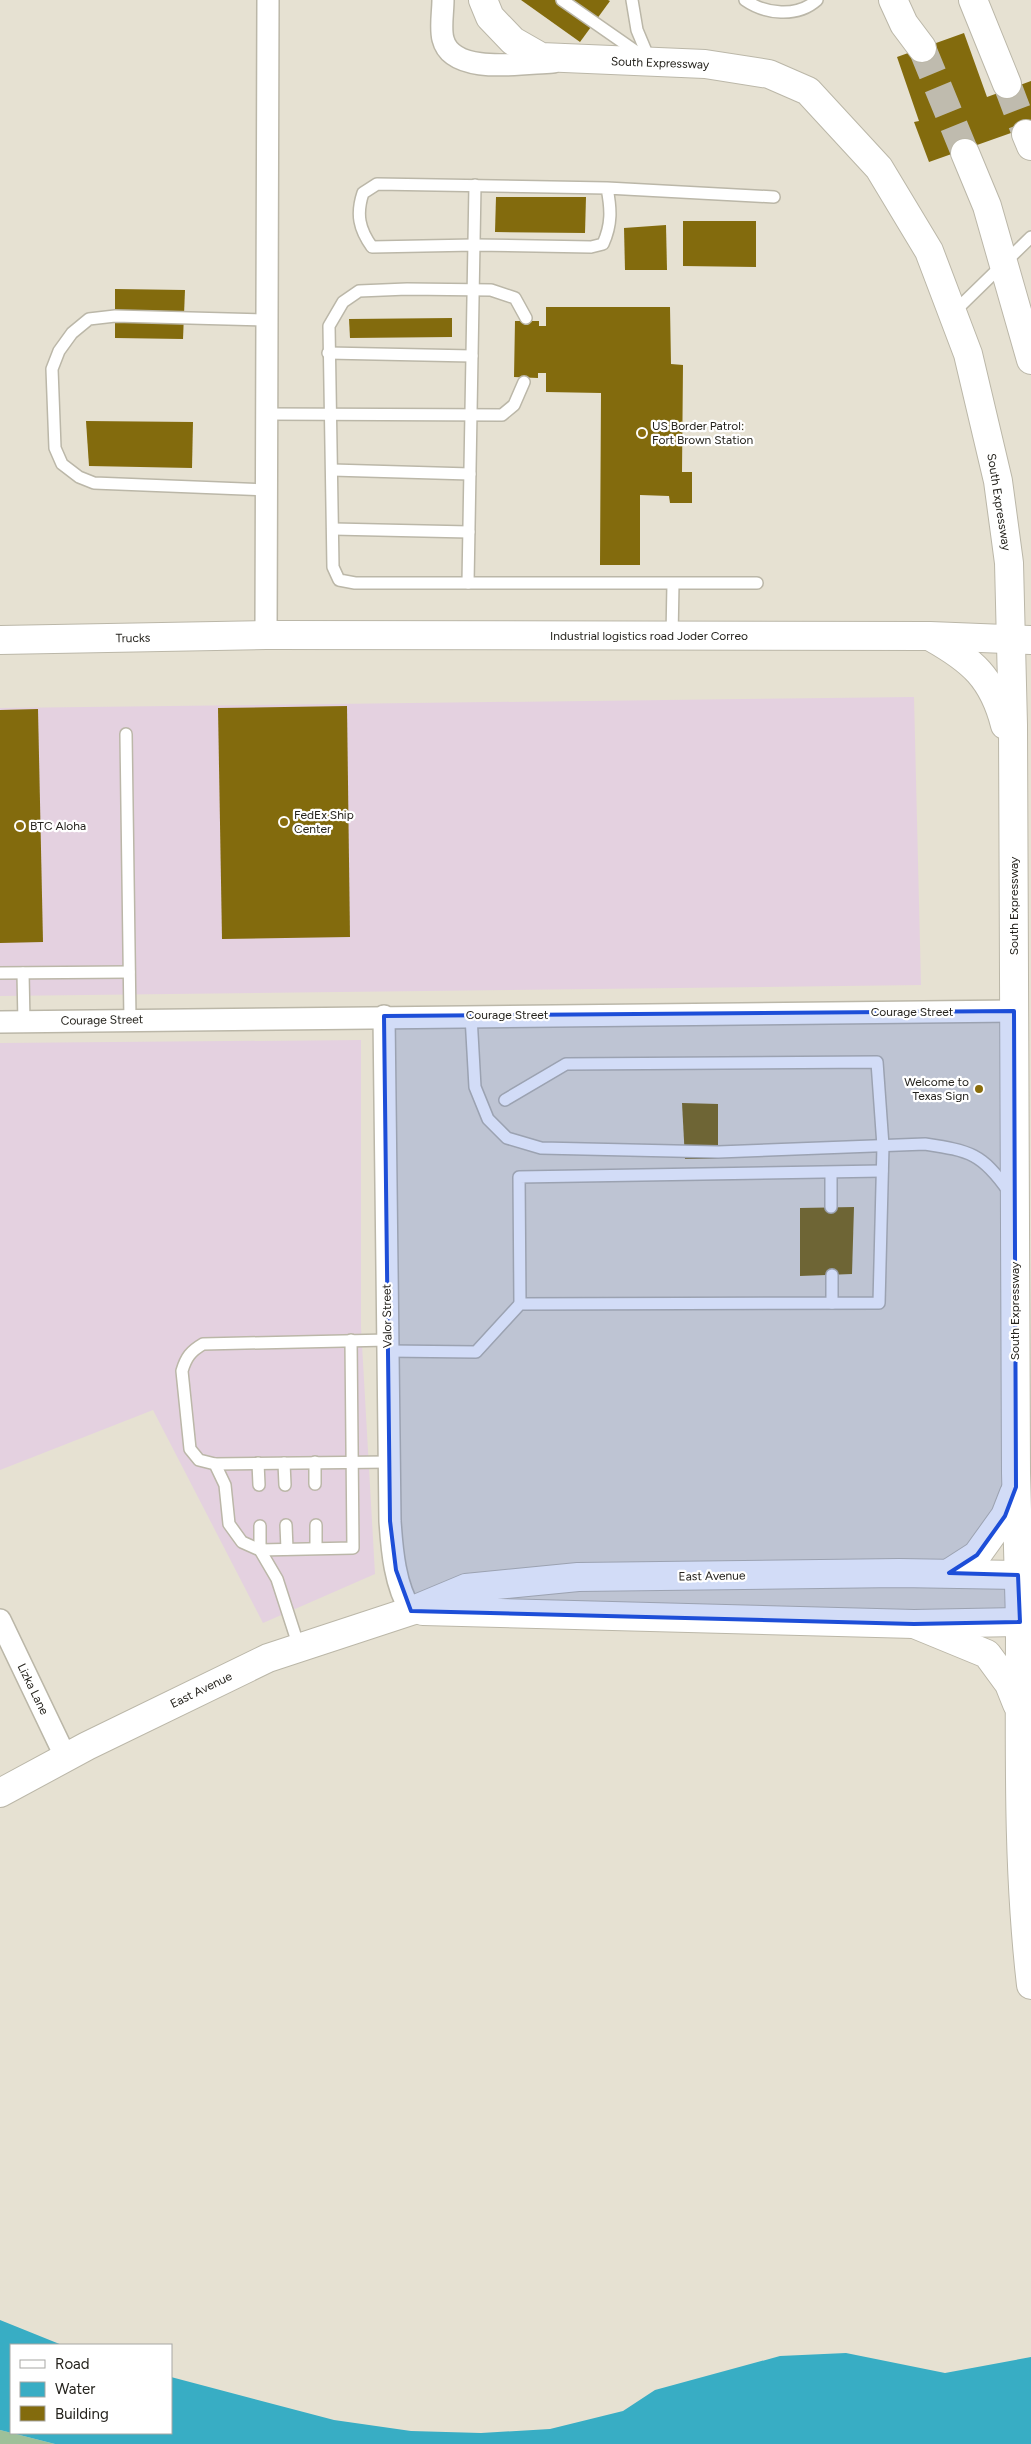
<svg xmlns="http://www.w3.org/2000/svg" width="1031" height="2444" font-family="Figtree,sans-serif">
	<rect width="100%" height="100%" fill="#e6e1d2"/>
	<!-- industrial -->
	<g fill="#e4d1e0">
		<polygon points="914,697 921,985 0,996 0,708"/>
		<polygon points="361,1040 361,1327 375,1574 263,1623 153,1410 0,1470 0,1043"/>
	</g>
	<!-- green -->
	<polygon fill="#9ec099" points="0,2430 55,2444 0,2444"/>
	<!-- water -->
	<polygon fill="#38adc4" points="0,2320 62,2345 11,2345 11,2433 171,2433 171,2377 334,2420 411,2431 481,2433 550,2429 623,2411 655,2390 780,2356 846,2353 945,2373 1031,2357 1031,2444 55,2444 0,2430"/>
	<!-- building -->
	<g fill="#836b0d">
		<polygon points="521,0 608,0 610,1 580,42"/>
		<polygon points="964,33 987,97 1031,81 1031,126 929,162 914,122 919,121 897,57"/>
		<polygon points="496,197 586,197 585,233 495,232"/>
		<polygon points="683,221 756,221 756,267 683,266"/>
		<polygon points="666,225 667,270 625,270 624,228"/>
		<polygon points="115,289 185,290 183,339 115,338"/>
		<polygon points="546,307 670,307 671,364 683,365 682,472 692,472 692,503 670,503 669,496 640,495 640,565 600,565 601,393 546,392 546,373 538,373 538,378 514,377 515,321 539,321 539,326 546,326"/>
		<polygon points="452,318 452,337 350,338 349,319"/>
		<polygon points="86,421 193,422 192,468 89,466"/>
		<polygon points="347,706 350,937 222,939 218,708"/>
		<polygon points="38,709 43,942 0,943 0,710"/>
		<polygon points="682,1103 718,1104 718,1159 685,1159"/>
		<polygon points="854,1207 852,1274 800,1276 800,1208"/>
	</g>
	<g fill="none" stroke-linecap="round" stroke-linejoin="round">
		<!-- trunk-tunnel -->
		<g stroke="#bfbbae" stroke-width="28" stroke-dasharray="28 14" stroke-linecap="butt">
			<polyline points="922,48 965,153"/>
			<polyline points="1007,84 1026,134"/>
		</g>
		<!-- service casing -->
		<g stroke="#bbb7a8" stroke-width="14">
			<g id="service">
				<polyline points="562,0 641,55"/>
				<polyline points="632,0 637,30 650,61"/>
				<path d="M745 0C765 14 797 18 817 0"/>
				<path d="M607 188C611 209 612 224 603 244L591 247 474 245 372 247C359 229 356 214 363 193L377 184 607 188 774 197"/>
				<polyline points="954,312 1031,237"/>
				<polyline points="526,318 515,298 491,290 407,289 359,291 343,302 329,326 333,567 339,580 355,583 757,583"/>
				<polyline points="328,353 472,356"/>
				<polyline points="266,414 502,415 514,405 524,382"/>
				<polyline points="332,470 470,474"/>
				<polyline points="267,490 94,483 79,477 62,464 55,448 52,369 59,351 72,333 89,319 115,316 267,320"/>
				<polyline points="333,529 469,532"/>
				<polyline points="468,583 475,185"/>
				<polyline points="672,636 673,584"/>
				<polyline points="126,734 130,1020"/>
				<polyline points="0,973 129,972"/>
				<polyline points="23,973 24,1022"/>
				<path d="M471 1016 475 1087 488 1119 507 1138 541 1148 718 1152 925 1144C970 1151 982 1153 1009 1192"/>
				<polyline points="831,1207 831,1173"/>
				<polyline points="832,1275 832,1303"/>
				<polyline points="520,1304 519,1177 882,1171"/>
				<polyline points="388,1351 476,1352 520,1304 879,1303 883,1146 877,1062 566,1064 505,1100"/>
				<polyline points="315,1462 315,1484"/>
				<polyline points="258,1463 259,1485"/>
				<polyline points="284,1463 285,1485"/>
				<polyline points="215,1464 389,1462"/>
				<polyline points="286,1525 287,1549"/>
				<polyline points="316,1525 316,1548"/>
				<polyline points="260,1526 260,1550 353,1548 351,1340"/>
				<path d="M299 1647 277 1579 260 1550 242 1542 229 1524 225 1485 215 1464 199 1460 190 1449 182 1371C186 1357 191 1351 203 1344L388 1340"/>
			</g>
		</g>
		<!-- minor casing -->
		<g stroke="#bbb7a8" stroke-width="24">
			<g id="minor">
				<path d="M443 0C443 12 440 28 443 39 452 76 524 63 553 62"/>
				<polyline points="266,635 268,0"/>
				<path d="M384 1016 390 1521C392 1551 395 1586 411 1611"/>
				<polyline points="0,1022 1014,1011"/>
				<polyline points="0,1620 66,1758"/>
			</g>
		</g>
		<!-- tertiary casing -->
		<g stroke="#bbb7a8" stroke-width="30">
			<g id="tertiary">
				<polyline points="423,1611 914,1624 1020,1622"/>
				<polyline points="0,1793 87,1746 268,1658 411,1611 466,1588 578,1577 899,1573 1018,1575"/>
			</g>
		</g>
		<!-- trunk casing -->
		<g stroke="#bbb7a8" stroke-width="30">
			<g id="trunk">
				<polyline points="483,0 490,17 513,41 541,57 705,64 769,74 808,91 879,168 929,251 968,354 998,481 1009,563 1013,725 1016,1473 1020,1622"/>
				<polyline points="893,0 904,24 922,48"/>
				<polyline points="973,0 1007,84"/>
				<polyline points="1026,134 1031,146"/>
				<polyline points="965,153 987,206 1031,360"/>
				<path d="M931 637C972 660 993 678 1005 725"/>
				<polyline points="0,640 266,635 930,636 1031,640"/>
				<polyline points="949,1573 977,1555 1005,1516 1014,1493"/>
			</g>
		</g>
		<!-- motorway casing -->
		<g stroke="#bbb7a8" stroke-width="30">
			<g id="motorway">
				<path d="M1020 1622C1020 1743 1017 1864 1031 1985"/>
				<polyline points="914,1624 987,1654 1009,1684 1017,1704"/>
			</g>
		</g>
		<!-- service -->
		<use href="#service" stroke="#fff" stroke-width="11"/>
		<!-- minor -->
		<use href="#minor" stroke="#fff" stroke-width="21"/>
		<!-- tertiary -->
		<use href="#tertiary" stroke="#fff" stroke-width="28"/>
		<!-- trunk -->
		<use href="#trunk" stroke="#fff" stroke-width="28"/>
		<!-- motorway -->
		<use href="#motorway" stroke="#fff" stroke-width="28"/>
	</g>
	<!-- marked area -->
	<path fill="#1d4ed8" fill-opacity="0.2" stroke="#1d4ed8" stroke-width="4" stroke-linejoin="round" d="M1014 1011 1016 1487 1005 1516 977 1555 949 1573 1018 1575 1020 1622 914 1624 411 1611 396 1570 390 1521 384 1016Z"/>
	<!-- markers -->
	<g fill="#8a6d0d" stroke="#fff" stroke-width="2">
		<circle cx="642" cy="433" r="5"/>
		<circle cx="284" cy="822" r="5"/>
		<circle cx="20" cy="826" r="5"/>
		<circle cx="979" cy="1089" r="5"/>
	</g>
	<g text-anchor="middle" stroke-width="4.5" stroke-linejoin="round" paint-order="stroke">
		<!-- street labels -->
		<g font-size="12" fill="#24221c" stroke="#fff">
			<text transform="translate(660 63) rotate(2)" y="4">South Expressway</text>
			<text transform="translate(999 502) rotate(81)" y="4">South Expressway</text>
			<text x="649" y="640">Industrial logistics road Joder Correo</text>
			<text transform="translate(133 638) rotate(-1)" y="4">Trucks</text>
			<text transform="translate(1014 906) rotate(-90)" y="4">South Expressway</text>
			<text x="912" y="1016">Courage Street</text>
			<text x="507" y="1019">Courage Street</text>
			<text transform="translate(102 1020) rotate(-1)" y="4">Courage Street</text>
			<text transform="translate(1015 1311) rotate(-90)" y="4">South Expressway</text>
			<text transform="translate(387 1316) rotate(-91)" y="4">Valor Street</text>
			<text transform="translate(712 1576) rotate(-1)" y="4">East Avenue</text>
			<text transform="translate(33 1689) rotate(64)" y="4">Lizka Lane</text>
			<text transform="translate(201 1690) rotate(-26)" y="4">East Avenue</text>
		</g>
		<!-- poi labels -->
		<g font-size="12" fill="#24221c" stroke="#fff" text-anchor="start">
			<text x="652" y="430">US Border Patrol:<tspan x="652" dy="14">Fort Brown Station</tspan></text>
			<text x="294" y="819">FedEx Ship<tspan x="294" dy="14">Center</tspan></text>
			<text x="30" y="830">BTC Aloha</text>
			<text x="969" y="1086" text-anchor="end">Welcome to<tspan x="969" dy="14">Texas Sign</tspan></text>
		</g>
	</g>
	<!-- legend -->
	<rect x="10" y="2344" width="162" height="90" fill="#ffffff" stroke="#a7a7a4"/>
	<rect x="20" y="2360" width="25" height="8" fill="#ffffff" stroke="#a7a7a4"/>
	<text x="55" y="2369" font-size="15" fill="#24221c">Road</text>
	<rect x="20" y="2382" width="25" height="15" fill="#38adc4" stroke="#a7a7a4"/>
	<text x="55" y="2394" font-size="15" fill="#24221c">Water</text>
	<rect x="20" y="2406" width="25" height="15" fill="#836b0d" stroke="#a7a7a4"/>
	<text x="55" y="2419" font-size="15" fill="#24221c">Building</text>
</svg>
